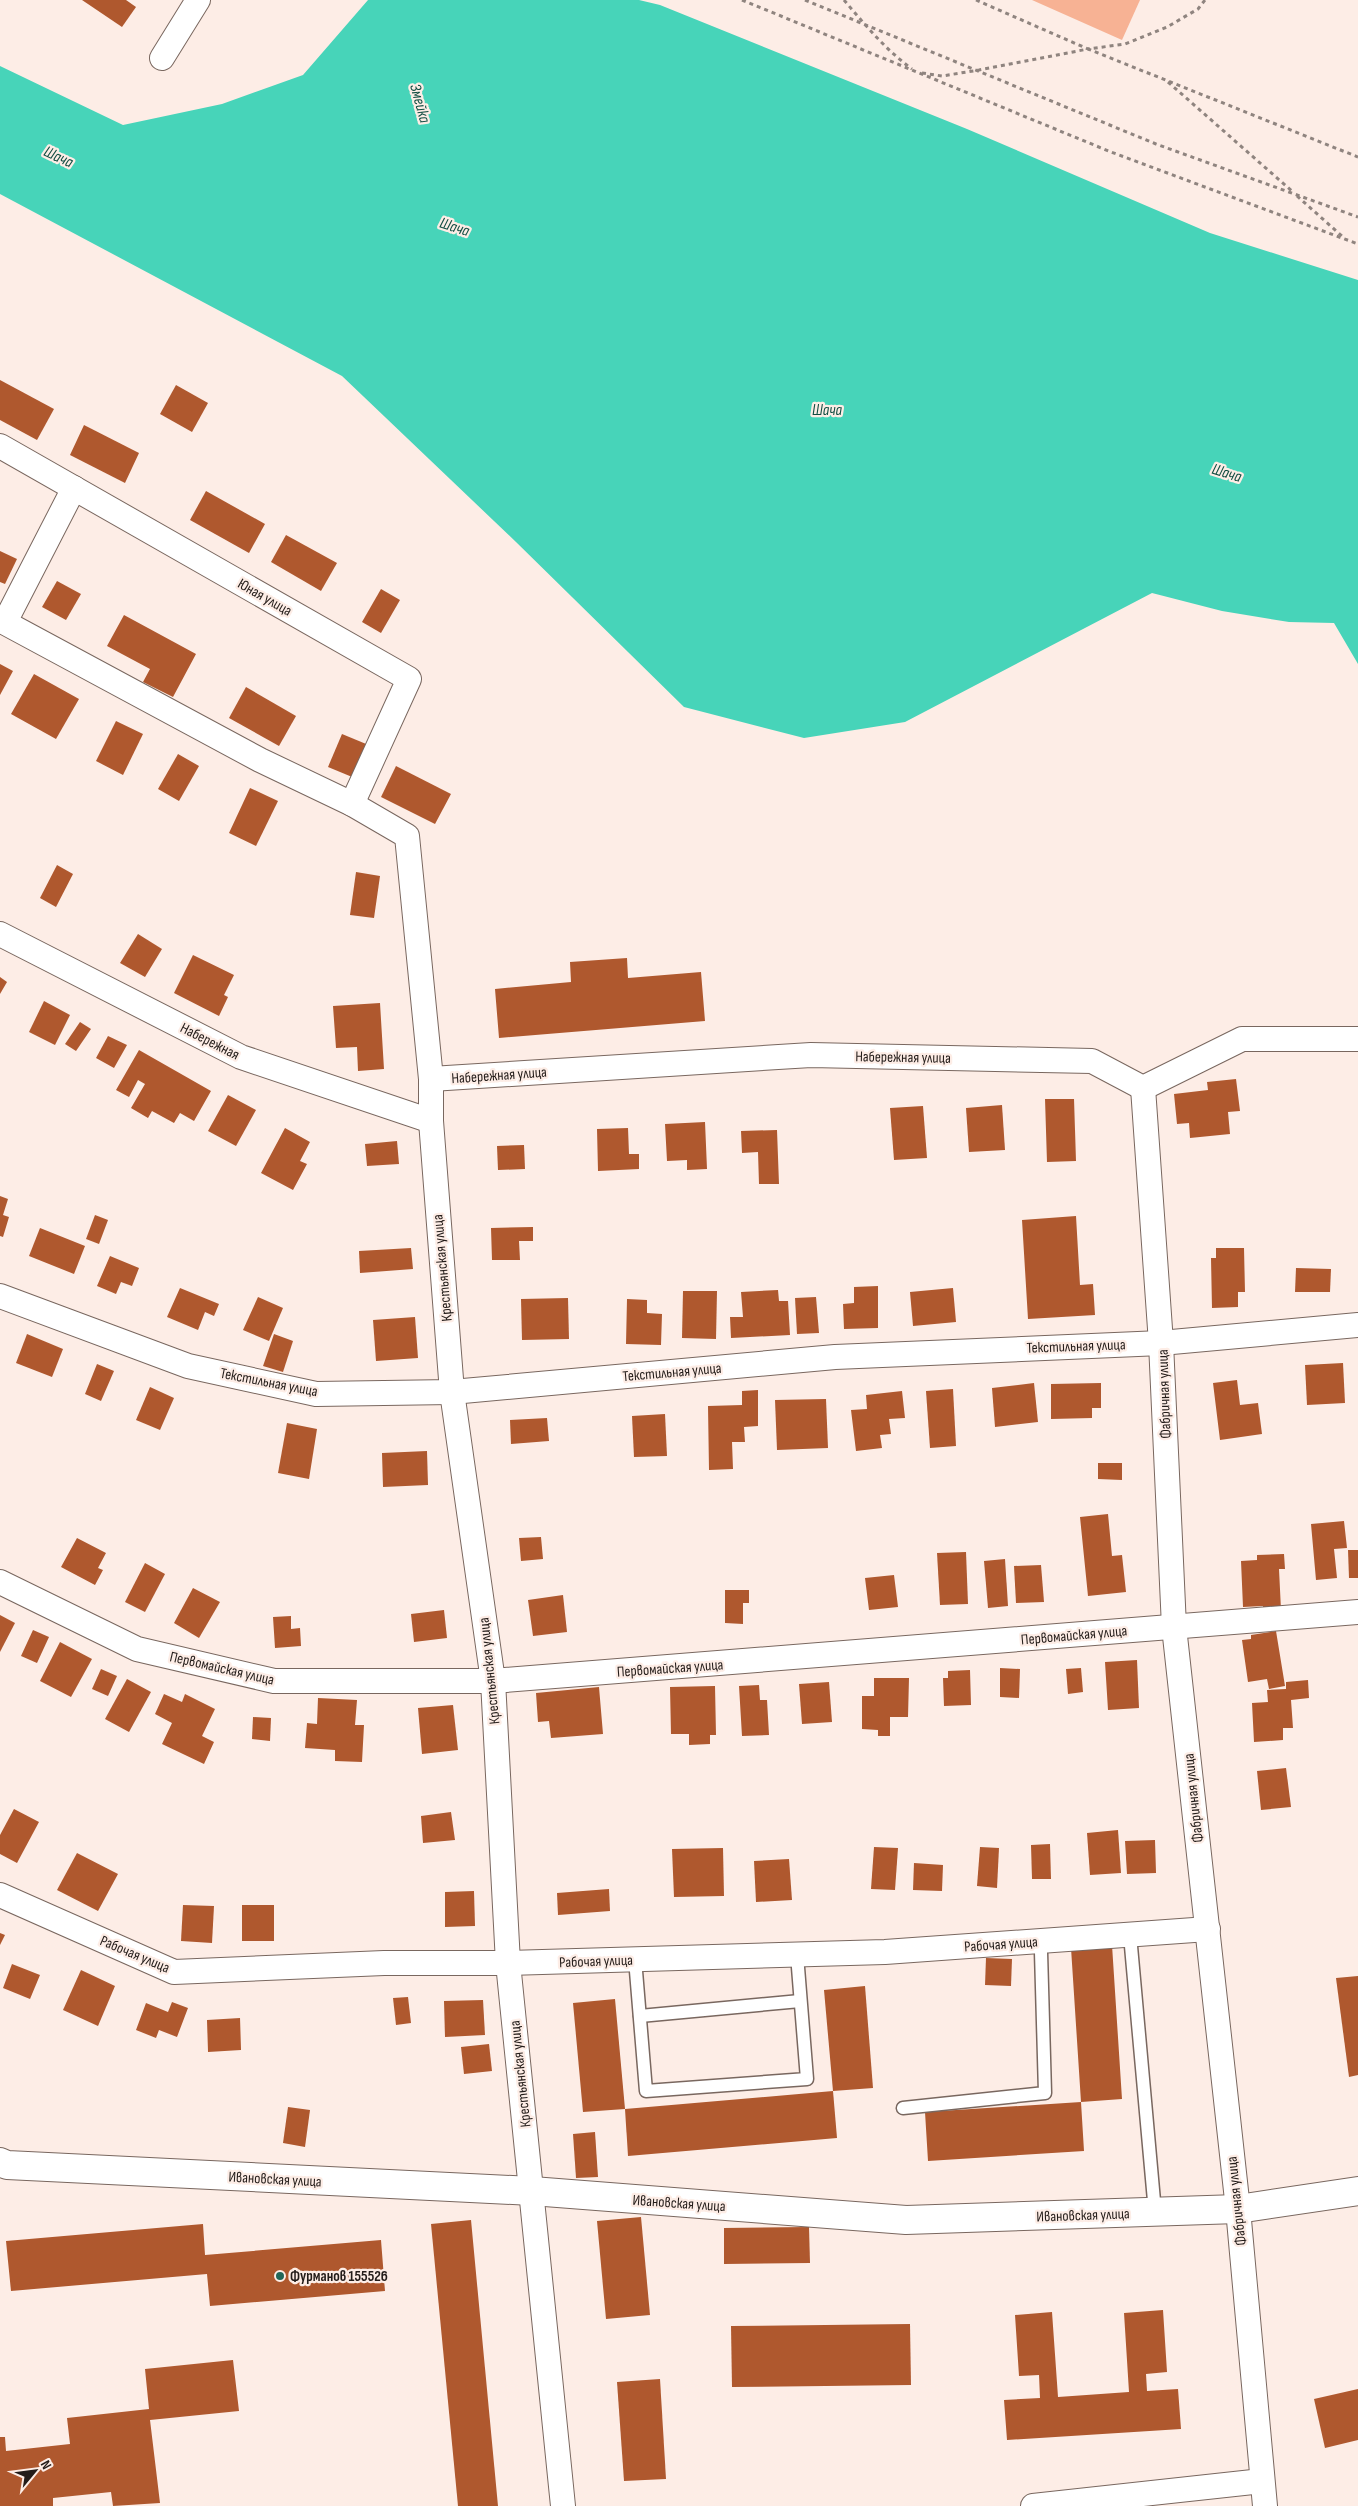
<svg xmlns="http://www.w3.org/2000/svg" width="1358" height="2506" font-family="'Sofia Sans Condensed',sans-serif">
	<rect width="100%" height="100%" fill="#fdede6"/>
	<!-- green -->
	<polygon fill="#f7b294" points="1032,0 1140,0 1122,40"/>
	<!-- water -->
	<polygon fill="#47d4b9" points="368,0 639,0 660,5 967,129 1210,233 1358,280 1358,664 1334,623 1289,622 1222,611 1152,593 905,722 804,738 684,707 516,542 342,376 0,194 0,66 123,125 222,104 303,75"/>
	<!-- building -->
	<g fill="#af582e">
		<polygon points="82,0 126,0 136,7 122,27"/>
		<polygon points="0,380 54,409 37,440 0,420"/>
		<polygon points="176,385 208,403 192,432 160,414"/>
		<polygon points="84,425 139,453 125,483 70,455"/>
		<polygon points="206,491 265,524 249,553 190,520"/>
		<polygon points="286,535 337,563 321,591 271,562"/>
		<polygon points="0,551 17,559 5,584 0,582"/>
		<polygon points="57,581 81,594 66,620 42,607"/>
		<polygon points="381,589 400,600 381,633 362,622"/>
		<polygon points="124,615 196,654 173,697 143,682 150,669 107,646"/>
		<polygon points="0,664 13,671 0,695"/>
		<polygon points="34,674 79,699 56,739 11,714"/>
		<polygon points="246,687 296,716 279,746 229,718"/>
		<polygon points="116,721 143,734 123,775 96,761"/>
		<polygon points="342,734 371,746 357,779 328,767"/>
		<polygon points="178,754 199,766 179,801 158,789"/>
		<polygon points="396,766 451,794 435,824 381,797"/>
		<polygon points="250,788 278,801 256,846 229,833"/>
		<polygon points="57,865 73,874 56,907 40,898"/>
		<polygon points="356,872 380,876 374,918 350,915"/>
		<polygon points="138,934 162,949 145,977 120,963"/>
		<polygon points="193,955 234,975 224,995 228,997 219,1016 174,993"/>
		<polygon points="627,958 628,978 701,972 705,1021 499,1038 495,989 571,982 570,962"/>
		<polygon points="0,977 7,982 0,994"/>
		<polygon points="44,1001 70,1015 55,1045 29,1032"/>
		<polygon points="380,1003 384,1069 358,1071 357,1047 336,1048 333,1006"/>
		<polygon points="80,1022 91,1029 76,1051 65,1044"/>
		<polygon points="108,1036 127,1045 114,1068 96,1058"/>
		<polygon points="139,1050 211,1091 194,1121 180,1113 174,1123 152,1111 148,1118 131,1108 145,1084 138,1080 129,1097 116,1090"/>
		<polygon points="1236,1079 1240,1111 1228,1112 1230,1134 1190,1138 1189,1123 1177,1124 1174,1094 1208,1090 1207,1082"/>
		<polygon points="228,1095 256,1110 236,1146 208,1131"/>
		<polygon points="1045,1099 1074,1099 1076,1161 1047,1162"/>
		<polygon points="1002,1105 1005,1150 969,1152 966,1108"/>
		<polygon points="923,1106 927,1158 894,1160 890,1108"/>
		<polygon points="705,1122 707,1169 687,1170 687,1160 667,1161 665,1124"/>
		<polygon points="285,1128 310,1142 300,1161 307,1164 293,1190 261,1173"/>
		<polygon points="628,1128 629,1154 639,1154 639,1169 598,1171 597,1129"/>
		<polygon points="777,1130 779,1184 759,1184 758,1152 742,1153 741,1131"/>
		<polygon points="397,1141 399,1164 367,1166 365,1144"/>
		<polygon points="524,1145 525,1169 498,1170 497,1146"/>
		<polygon points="0,1196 8,1199 3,1215 9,1217 3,1237 0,1236"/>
		<polygon points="95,1215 108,1220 99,1244 86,1239"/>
		<polygon points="1076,1216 1080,1285 1093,1284 1095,1315 1028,1319 1022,1220"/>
		<polygon points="533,1227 533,1241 519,1241 520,1260 492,1260 491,1228"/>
		<polygon points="40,1228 85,1246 74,1274 29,1256"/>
		<polygon points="411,1248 413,1269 360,1273 359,1251"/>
		<polygon points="1216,1248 1244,1248 1245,1292 1238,1292 1238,1307 1212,1308 1211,1258 1216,1258"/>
		<polygon points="110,1256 139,1268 132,1286 121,1282 116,1294 97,1286"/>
		<polygon points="1296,1268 1331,1269 1330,1292 1295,1292"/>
		<polygon points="878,1286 878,1328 844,1329 843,1304 854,1303 854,1287"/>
		<polygon points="180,1288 219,1304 214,1316 205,1312 198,1330 167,1317"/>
		<polygon points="953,1288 956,1322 913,1326 910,1292"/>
		<polygon points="778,1290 779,1301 788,1301 790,1335 731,1338 730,1317 743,1317 741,1292"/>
		<polygon points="683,1291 717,1291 716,1339 682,1338"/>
		<polygon points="258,1297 283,1308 269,1341 243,1330"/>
		<polygon points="816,1297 819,1333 797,1334 795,1298"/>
		<polygon points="568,1298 569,1339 522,1340 521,1299"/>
		<polygon points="627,1299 647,1300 647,1313 662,1314 661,1345 626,1344"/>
		<polygon points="415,1317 418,1358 376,1361 373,1320"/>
		<polygon points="27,1334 63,1349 52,1377 16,1363"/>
		<polygon points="274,1334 293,1341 283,1372 263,1366"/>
		<polygon points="1343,1363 1345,1403 1307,1405 1305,1365"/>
		<polygon points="97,1364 114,1371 101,1401 85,1394"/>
		<polygon points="1237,1380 1240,1405 1258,1403 1262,1434 1220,1440 1213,1383"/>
		<polygon points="1034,1383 1038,1422 995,1427 992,1388"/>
		<polygon points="1101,1383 1101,1408 1092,1408 1092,1418 1051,1419 1051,1384"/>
		<polygon points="150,1387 174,1398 160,1430 136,1420"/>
		<polygon points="953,1389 956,1446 930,1448 926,1391"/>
		<polygon points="758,1390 758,1426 744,1427 745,1442 732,1442 733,1469 709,1470 708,1406 742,1405 742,1391"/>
		<polygon points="902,1391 905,1418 889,1419 891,1434 880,1435 882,1448 856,1451 851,1410 867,1409 866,1395"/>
		<polygon points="826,1399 828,1448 777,1450 775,1400"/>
		<polygon points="665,1414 667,1456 634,1457 632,1416"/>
		<polygon points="547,1418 549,1441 511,1444 510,1420"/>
		<polygon points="287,1423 317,1429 309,1479 278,1473"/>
		<polygon points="427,1451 428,1485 383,1487 382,1453"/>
		<polygon points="1098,1463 1122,1463 1122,1480 1098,1479"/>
		<polygon points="1108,1514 1112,1556 1122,1555 1126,1592 1088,1596 1080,1517"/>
		<polygon points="1344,1521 1347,1548 1334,1549 1337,1578 1316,1580 1311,1524"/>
		<polygon points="541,1537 543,1559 521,1561 519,1538"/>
		<polygon points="77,1538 106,1553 98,1568 103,1570 95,1585 61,1567"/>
		<polygon points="1348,1550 1358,1550 1358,1578 1349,1578"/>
		<polygon points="966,1552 968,1604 940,1605 937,1553"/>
		<polygon points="1284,1554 1285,1569 1279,1569 1281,1610 1263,1610 1263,1606 1243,1607 1241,1561 1257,1560 1257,1555"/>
		<polygon points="1005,1559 1008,1606 988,1608 984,1561"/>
		<polygon points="145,1563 165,1574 145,1612 125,1602"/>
		<polygon points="1041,1565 1044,1602 1016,1603 1014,1566"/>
		<polygon points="894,1575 898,1607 869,1610 865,1578"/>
		<polygon points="193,1588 220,1602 199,1638 174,1623"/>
		<polygon points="725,1590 749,1590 749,1603 743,1603 743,1624 725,1623"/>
		<polygon points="563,1595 567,1632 533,1636 528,1600"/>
		<polygon points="444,1610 447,1638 414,1642 411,1614"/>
		<polygon points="0,1615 15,1623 0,1652"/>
		<polygon points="291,1616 291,1629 300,1628 301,1646 275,1648 273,1617"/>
		<polygon points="33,1630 49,1637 37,1663 21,1656"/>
		<polygon points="1276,1631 1285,1686 1269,1689 1267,1679 1248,1682 1242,1640 1251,1639 1251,1635"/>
		<polygon points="60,1642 92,1659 71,1697 40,1681"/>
		<polygon points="1137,1660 1139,1708 1108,1710 1105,1662"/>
		<polygon points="1000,1668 1020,1669 1019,1698 1000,1697"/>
		<polygon points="1081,1668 1083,1692 1068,1694 1066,1669"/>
		<polygon points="101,1669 117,1676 108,1696 92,1689"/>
		<polygon points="970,1670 971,1705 944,1706 943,1678 948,1678 948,1671"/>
		<polygon points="874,1678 909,1678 908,1717 890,1717 890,1736 878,1736 878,1730 862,1729 862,1696 874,1696"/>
		<polygon points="127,1679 151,1692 129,1732 105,1719"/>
		<polygon points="1308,1680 1309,1698 1291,1700 1293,1728 1283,1728 1283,1740 1254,1742 1252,1703 1268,1702 1267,1690 1286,1689 1286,1682"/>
		<polygon points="829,1682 832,1722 802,1724 799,1684"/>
		<polygon points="759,1685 760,1700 767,1700 769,1735 742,1736 739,1686"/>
		<polygon points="715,1686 716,1735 710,1735 710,1744 689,1745 689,1734 671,1734 670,1687"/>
		<polygon points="599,1687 603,1734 551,1738 549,1721 538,1722 536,1693"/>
		<polygon points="164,1694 182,1702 185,1694 215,1709 202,1736 214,1742 204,1764 162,1744 172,1723 155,1714"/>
		<polygon points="318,1698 357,1700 355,1725 364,1725 362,1762 335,1761 335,1750 305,1748 307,1723 317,1724"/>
		<polygon points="453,1705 458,1750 422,1754 418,1708"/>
		<polygon points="253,1717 271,1718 270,1741 252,1739"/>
		<polygon points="1286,1768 1291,1807 1261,1810 1257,1771"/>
		<polygon points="14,1809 39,1822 17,1863 0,1854 0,1835"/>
		<polygon points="451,1812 455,1840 423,1843 421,1816"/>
		<polygon points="1118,1830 1121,1873 1090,1875 1087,1833"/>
		<polygon points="1155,1840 1156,1873 1127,1874 1125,1841"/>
		<polygon points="1050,1844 1051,1879 1032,1879 1031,1845"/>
		<polygon points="874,1847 898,1848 895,1890 871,1889"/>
		<polygon points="980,1847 999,1848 997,1888 977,1886"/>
		<polygon points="723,1848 724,1896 674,1897 672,1849"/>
		<polygon points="77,1853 118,1874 98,1911 57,1890"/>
		<polygon points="789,1859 792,1900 756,1902 754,1861"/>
		<polygon points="914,1863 943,1865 942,1891 913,1890"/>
		<polygon points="609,1889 610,1911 558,1915 557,1893"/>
		<polygon points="474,1891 475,1926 445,1927 445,1892"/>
		<polygon points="183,1905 214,1906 212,1943 181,1941"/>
		<rect x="242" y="1905" width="32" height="36"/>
		<polygon points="0,1933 5,1935 0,1945"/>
		<polygon points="1112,1945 1122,2099 1081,2102 1084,2151 928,2161 925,2112 1081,2102 1071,1948"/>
		<polygon points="986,1958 1012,1959 1011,1986 985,1985"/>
		<polygon points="12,1964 40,1975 30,1999 3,1988"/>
		<polygon points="81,1970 115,1986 98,2026 63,2010"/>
		<polygon points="1358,1976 1358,2075 1349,2077 1336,1978"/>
		<polygon points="865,1986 873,2088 833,2091 824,1990"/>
		<polygon points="408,1997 411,2023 396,2025 393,1998"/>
		<polygon points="615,1999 625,2109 583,2112 573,2003"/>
		<polygon points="483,2000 485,2035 445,2037 444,2001"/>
		<polygon points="172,2002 188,2008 177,2037 159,2030 156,2038 136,2030 146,2003 168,2012"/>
		<polygon points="240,2018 241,2050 208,2052 207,2020"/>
		<polygon points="489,2044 492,2071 464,2074 461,2047"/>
		<polygon points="833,2091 837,2138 628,2156 625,2109"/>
		<polygon points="288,2107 310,2110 305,2147 283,2143"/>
		<polygon points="595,2132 598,2177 576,2178 573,2134"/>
		<polygon points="641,2217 650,2315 606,2319 597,2221"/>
		<polygon points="471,2220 498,2506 458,2506 431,2224"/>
		<polygon points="203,2224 205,2255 381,2240 385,2291 210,2306 207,2274 11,2291 6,2241"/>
		<polygon points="809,2227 810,2263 724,2264 724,2228"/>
		<polygon points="1163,2310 1167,2372 1146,2374 1147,2391 1178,2389 1181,2429 1007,2440 1004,2400 1040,2398 1039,2375 1019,2376 1015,2315 1052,2312 1058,2397 1129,2392 1124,2313"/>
		<polygon points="910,2324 911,2385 732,2387 731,2326"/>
		<polygon points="233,2360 239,2411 150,2420 160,2503 113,2506 111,2492 53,2498 53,2506 0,2506 0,2437 5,2437 6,2451 70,2444 67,2418 149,2409 145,2369"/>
		<polygon points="660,2379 666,2479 624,2481 617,2382"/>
		<polygon points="1358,2389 1358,2440 1325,2448 1314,2399"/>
	</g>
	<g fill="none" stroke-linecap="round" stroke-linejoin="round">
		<!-- lane casing -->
		<g stroke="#79675f" stroke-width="15">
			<g id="lane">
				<polyline points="1130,1935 1155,2212"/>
				<polyline points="635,1959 646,2091 807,2079 797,1955"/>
				<polyline points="640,2016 800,2001"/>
				<polyline points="903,2108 1045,2093 1041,1952"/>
			</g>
		</g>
		<!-- street casing -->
		<g stroke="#79675f" stroke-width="26">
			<g id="street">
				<polyline points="162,58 198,0"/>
				<polyline points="0,446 409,679 352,804"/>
				<polyline points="0,620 260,760 352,804 407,836 431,1079 431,1121 452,1392 493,1681 508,1963 563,2506"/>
				<polyline points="5,622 74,488"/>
				<polyline points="0,934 241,1057 431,1121"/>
				<polyline points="431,1079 811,1055 1092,1061 1143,1088 1242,1039 1358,1039"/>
				<polyline points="1143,1088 1161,1343 1174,1627 1238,2209 1265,2506"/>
				<polyline points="0,1296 188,1366 316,1394 452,1392 835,1357 1161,1343 1358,1325"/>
				<polyline points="0,1582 137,1649 274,1681 493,1681 1358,1612"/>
				<polyline points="0,1895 174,1972 384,1963 508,1963 885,1952 1208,1929"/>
				<polyline points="1033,2506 1262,2481"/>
			</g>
		</g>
		<!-- secondary casing -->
		<g stroke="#79675f" stroke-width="30">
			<polyline id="secondary" points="0,2162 7,2165 532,2191 906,2220 1238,2209 1358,2191"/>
		</g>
		<!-- path -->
		<g stroke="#8f847f" stroke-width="3" stroke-dasharray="4 4" stroke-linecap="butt">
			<polyline points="742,0 1111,152 1358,244"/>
			<polyline points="805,0 1156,144 1358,217"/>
			<path d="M844 0C865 25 886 50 912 69"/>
			<polyline points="976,0 1088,49 1125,44 1167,27 1198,9 1205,0"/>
			<polyline points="922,73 942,76 979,70 1088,49 1358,157"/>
			<polyline points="1168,82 1293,192"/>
			<polyline points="1297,196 1343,237"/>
		</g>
		<!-- lane -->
		<use href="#lane" stroke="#fff" stroke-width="12"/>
		<!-- street -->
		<use href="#street" stroke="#fff" stroke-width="24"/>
		<!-- secondary -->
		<use href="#secondary" stroke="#fff" stroke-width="28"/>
	</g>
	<!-- markers -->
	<circle fill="#226759" stroke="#fdede6" stroke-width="2" cx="280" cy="2276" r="5"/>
	<g text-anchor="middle" stroke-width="4.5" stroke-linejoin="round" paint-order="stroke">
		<!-- street labels -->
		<g font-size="15" fill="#231c19" stroke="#fdede6">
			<text transform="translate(265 597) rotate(30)" y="5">Юная улица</text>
			<text transform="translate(210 1041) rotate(27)" y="5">Набережная</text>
			<text transform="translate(903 1057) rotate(1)" y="5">Набережная улица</text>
			<text transform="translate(499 1075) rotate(-4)" y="5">Набережная улица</text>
			<text transform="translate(442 1268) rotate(-95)" y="5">Крестьянская улица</text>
			<text transform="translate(1076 1346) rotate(-2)" y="5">Текстильная улица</text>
			<text transform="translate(672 1372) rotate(-5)" y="5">Текстильная улица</text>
			<text transform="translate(269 1382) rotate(11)" y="5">Текстильная улица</text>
			<text transform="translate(1164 1394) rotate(-92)" y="5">Фабричная улица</text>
			<text transform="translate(1074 1635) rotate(-5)" y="5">Первомайская улица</text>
			<text transform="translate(222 1668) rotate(13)" y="5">Первомайская улица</text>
			<text transform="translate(670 1668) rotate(-4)" y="5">Первомайская улица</text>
			<text transform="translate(489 1671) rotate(-96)" y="5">Крестьянская улица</text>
			<text transform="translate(1193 1798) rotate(-96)" y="5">Фабричная улица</text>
			<text transform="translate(1001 1944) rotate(-4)" y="5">Рабочая улица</text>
			<text transform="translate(135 1954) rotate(23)" y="5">Рабочая улица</text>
			<text transform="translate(596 1961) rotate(-2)" y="5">Рабочая улица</text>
			<text transform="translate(520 2074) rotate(-96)" y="5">Крестьянская улица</text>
			<text transform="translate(275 2179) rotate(3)" y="5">Ивановская улица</text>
			<text transform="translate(1236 2201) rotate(-96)" y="5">Фабричная улица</text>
			<text transform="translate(679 2203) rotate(4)" y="5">Ивановская улица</text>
			<text transform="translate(1083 2215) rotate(-2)" y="5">Ивановская улица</text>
		</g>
		<!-- poi labels -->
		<g font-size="15" font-weight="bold" fill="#231c19" stroke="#fdede6" text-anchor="start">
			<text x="290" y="2281">Фурманов 155526</text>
		</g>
		<!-- water labels -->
		<g font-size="16" font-style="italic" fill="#124d42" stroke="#fdede6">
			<text transform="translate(421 103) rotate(75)" y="6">Змейка</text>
			<text transform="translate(59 156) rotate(25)" y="6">Шача</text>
			<text transform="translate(455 226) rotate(18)" y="6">Шача</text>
			<text x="827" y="415">Шача</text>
			<text transform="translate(1227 472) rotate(17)" y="6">Шача</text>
		</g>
	</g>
	<!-- north arrow -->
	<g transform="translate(35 2471) rotate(61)" stroke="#fdede6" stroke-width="4" paint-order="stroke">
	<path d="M0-4L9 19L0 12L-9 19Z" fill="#231c19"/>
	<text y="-8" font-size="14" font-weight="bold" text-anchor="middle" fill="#231c19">N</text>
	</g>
</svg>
